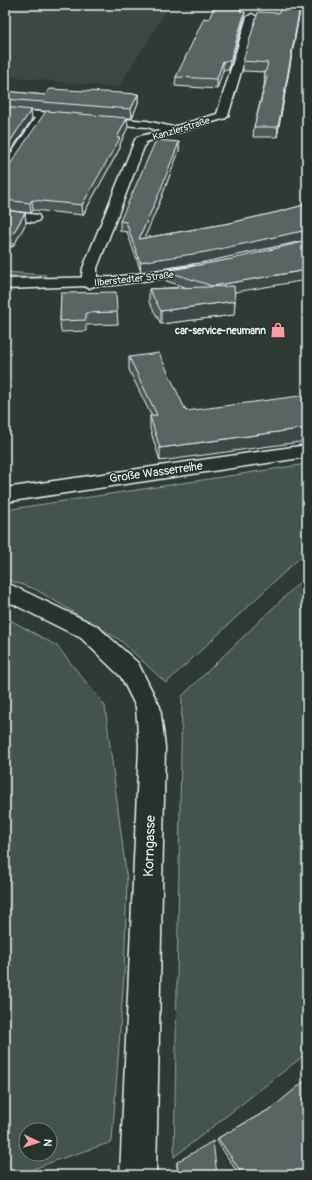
<svg xmlns="http://www.w3.org/2000/svg" width="312" height="1180" font-family="Pangolin,sans-serif">
	<rect width="100%" height="100%" fill="#2e3b35"/>
	<filter id="ink" filterUnits="userSpaceOnUse"><feTurbulence type="fractalNoise" baseFrequency=".025" numOctaves="2"/><feDisplacementMap in="SourceGraphic" scale="8" xChannelSelector="R" yChannelSelector="G"/><feConvolveMatrix kernelMatrix="1 2 1 2 8 2 1 2 1" color-interpolation-filters="sRGB"/></filter>
	<g filter="url(#ink)">
		<!-- built -->
		<polygon fill="#3b4843" points="5,5 170,5 118,88 5,76"/>
		<!-- green -->
		<g fill="#45524e" stroke="#96a2a3" fill-rule="evenodd">
			<polygon points="5,272 46,275 45,277 5,277"/>
			<polygon points="307,464 307,551 166,683 120,640 35,589 5,579 5,510"/>
			<polygon points="307,575 307,1053 174,1157 182,696"/>
			<path d="M5 617 57 646 105 706 127 881 124 975 112 1142 57 1160 18 1175H5ZM26 1130H50V1154H26Z"/>
		</g>
		<g fill="none" stroke-linecap="round" stroke-linejoin="round">
			<!-- minor casing -->
			<g stroke="#e8f1f8" stroke-width="3">
				<g id="minor">
					<polygon points="252,14 257,17 228,116 226,118 146,142 97,268 97,283 94,286 89,288 84,286 81,283 83,268 135,140 137,137 160,131 147,127 46,119 9,175 5,176 5,163 35,118 5,115 5,109 147,121 173,127 217,114 247,17"/>
					<polygon points="5,211 38,215 40,218 38,221 33,222 5,219"/>
					<polygon points="307,445 307,457 5,502 5,488"/>
					<polygon points="5,582 97,626 138,663 160,707 165,747 156,1175 120,1175 139,747 136,707 121,677 81,638 5,600"/>
				</g>
			</g>
			<!-- tertiary casing -->
			<g stroke="#e8f1f8" stroke-width="3">
				<polygon id="tertiary" points="195,266 200,267 202,270 200,273 114,285 5,289 5,279 114,277"/>
			</g>
			<!-- minor -->
			<use href="#minor" fill="#26332d" fill-rule="evenodd"/>
			<!-- tertiary -->
			<use href="#tertiary" fill="#26332d" fill-rule="evenodd"/>
		</g>
		<!-- wall -->
		<g fill="#4d5755" stroke="#e8f1f8">
			<polygon points="300,7 299,16 277,137 253,137 254,127 264,86 265,72 243,71 243,61 279,13"/>
			<polygon points="241,8 241,11 244,20 229,70 223,70 217,89 175,86 176,77 209,19"/>
			<polygon points="5,91 45,95 138,94 138,103 132,118 127,118 128,127 120,144 120,148 83,215 33,210 31,213 5,210 5,167 9,166 76,114 31,110 32,119 5,160"/>
			<polygon points="179,142 179,151 160,201 144,238 230,223 278,212 300,206 307,203 307,240 205,262 141,272 127,232 120,231 120,221"/>
			<polygon points="5,210 25,213 26,223 13,247 5,246"/>
			<polygon points="232,259 235,301 234,315 161,324 149,302 149,289 185,287 166,281 166,271"/>
			<polygon points="61,293 117,312 118,324 86,325 86,331 61,332 60,321"/>
			<polygon points="129,357 186,411 160,461 150,429 150,416 151,415 129,370"/>
			<polygon points="272,1108 307,1175 239,1175 217,1141 218,1138"/>
			<polygon points="177,1162 217,1175 178,1175 177,1165"/>
		</g>
		<!-- shaded-wall -->
		<g fill="#3e4745" stroke="#e8f1f8">
			<polygon points="300,7 299,16 277,137 278,127"/>
			<polygon points="245,12 244,20 229,70 230,61"/>
			<polygon points="223,61 223,70 217,89 217,79"/>
			<polygon points="138,94 138,103 132,118 131,109"/>
			<polygon points="31,110 32,119 5,160 5,149"/>
			<polygon points="127,118 128,127 120,144 120,148 83,215 82,205"/>
			<polygon points="179,142 179,151 160,201 140,249 139,239"/>
			<polygon points="32,200 33,210 31,213 30,203"/>
			<polygon points="25,213 26,223 13,247 11,237"/>
			<polygon points="307,230 307,240 205,262 141,272 140,262"/>
			<polygon points="307,270 307,280 211,296 212,286"/>
			<polygon points="235,301 234,315 161,324 161,311"/>
			<polygon points="307,428 307,441 160,461 160,448"/>
		</g>
		<!-- building -->
		<g fill="#596563" stroke="#e8f1f8">
			<polygon points="281,5 289,5 300,7 278,127 254,127 267,77 264,77 268,63 243,61 258,12 279,13"/>
			<polygon points="214,7 241,8 240,11 245,12 230,61 223,61 217,79 176,77 204,18 209,19"/>
			<polygon points="50,89 138,94 131,109 5,99 5,91 45,95"/>
			<polygon points="5,107 31,110 5,149"/>
			<polygon points="46,111 127,118 117,138 120,138 82,205 32,200 30,203 5,200 5,167 9,166"/>
			<polygon points="156,140 179,142 160,191 139,239 230,223 278,212 300,206 307,203 307,230 206,252 140,262 126,222 120,221"/>
			<polygon points="5,210 25,213 11,237 5,236"/>
			<polygon points="307,241 307,270 212,286 166,271 232,259"/>
			<polygon points="234,286 235,301 161,311 149,289"/>
			<polygon points="116,292 117,312 86,313 86,320 60,321 61,293"/>
			<polygon points="159,353 186,411 307,395 307,428 160,448 150,416 157,415 129,357"/>
			<polygon points="307,1079 307,1175 298,1175 297,1174 297,1175 243,1175 218,1138 272,1108"/>
			<polygon points="213,1141 217,1175 178,1175 177,1162"/>
		</g>
	</g>
	<!-- icons -->
	<defs>
		<g id="shop-bare" transform="scale(1.2)"><path d="M-5-2.5h2.3a2.7 3.5 0 0 1 5.4 0H5L5.5 6h-11ZM-1.5-2.5h3a1.5 2.3 0 0 0-3 0Z" fill="#ff9aa2" stroke="#26332d" stroke-width="2.5" paint-order="stroke"/></g>
	</defs>
	<g fill-rule="evenodd">
		<use href="#shop-bare" x="278" y="330"/>
	</g>
	<g text-anchor="middle" stroke-width="3" stroke-linejoin="round" paint-order="stroke">
		<!-- far-street labels -->
		<g font-size="10" fill="#e8f1f8" stroke="#26332d">
			<text transform="translate(181 128) rotate(-17)" y="4">Kanzlerstraße</text>
			<text transform="translate(134 278) rotate(-6)" y="4">Ilberstedter Straße</text>
		</g>
		<!-- far-poi labels -->
		<g font-size="10" font-weight="bold" fill="#e8f1f8" stroke="#26332d" text-anchor="end">
			<text x="266" y="334">car-service-neumann</text>
		</g>
		<!-- street labels -->
		<g font-size="12" fill="#e8f1f8" stroke="#26332d">
			<text transform="translate(156 472) rotate(-8)" y="4">Große Wasserreihe</text>
		</g>
		<!-- near-street labels -->
		<g font-size="14" fill="#e8f1f8" stroke="#26332d">
			<text transform="translate(149 846) rotate(-88)" y="5">Korngasse</text>
		</g>
	</g>
	<!-- margin -->
	<rect width="312" height="1180" fill="none" stroke="#26332d" stroke-width="20"/>
	<rect x="10" y="10" width="292" height="1160" fill="none" stroke="#e8f1f8" stroke-width="1.5" filter="url(#ink)"/>
	<!-- north arrow -->
	<g transform="translate(38 1142) rotate(94)"><circle r="19" fill="#26332d" stroke="#747f7e"/>
	<path d="M0-3L7 15L0 10L-7 15Z" fill="#ff9aa2"/>
	<text y="-6" font-size="11" font-weight="bold" text-anchor="middle" fill="#e8f1f8">N</text>
	</g>
</svg>
